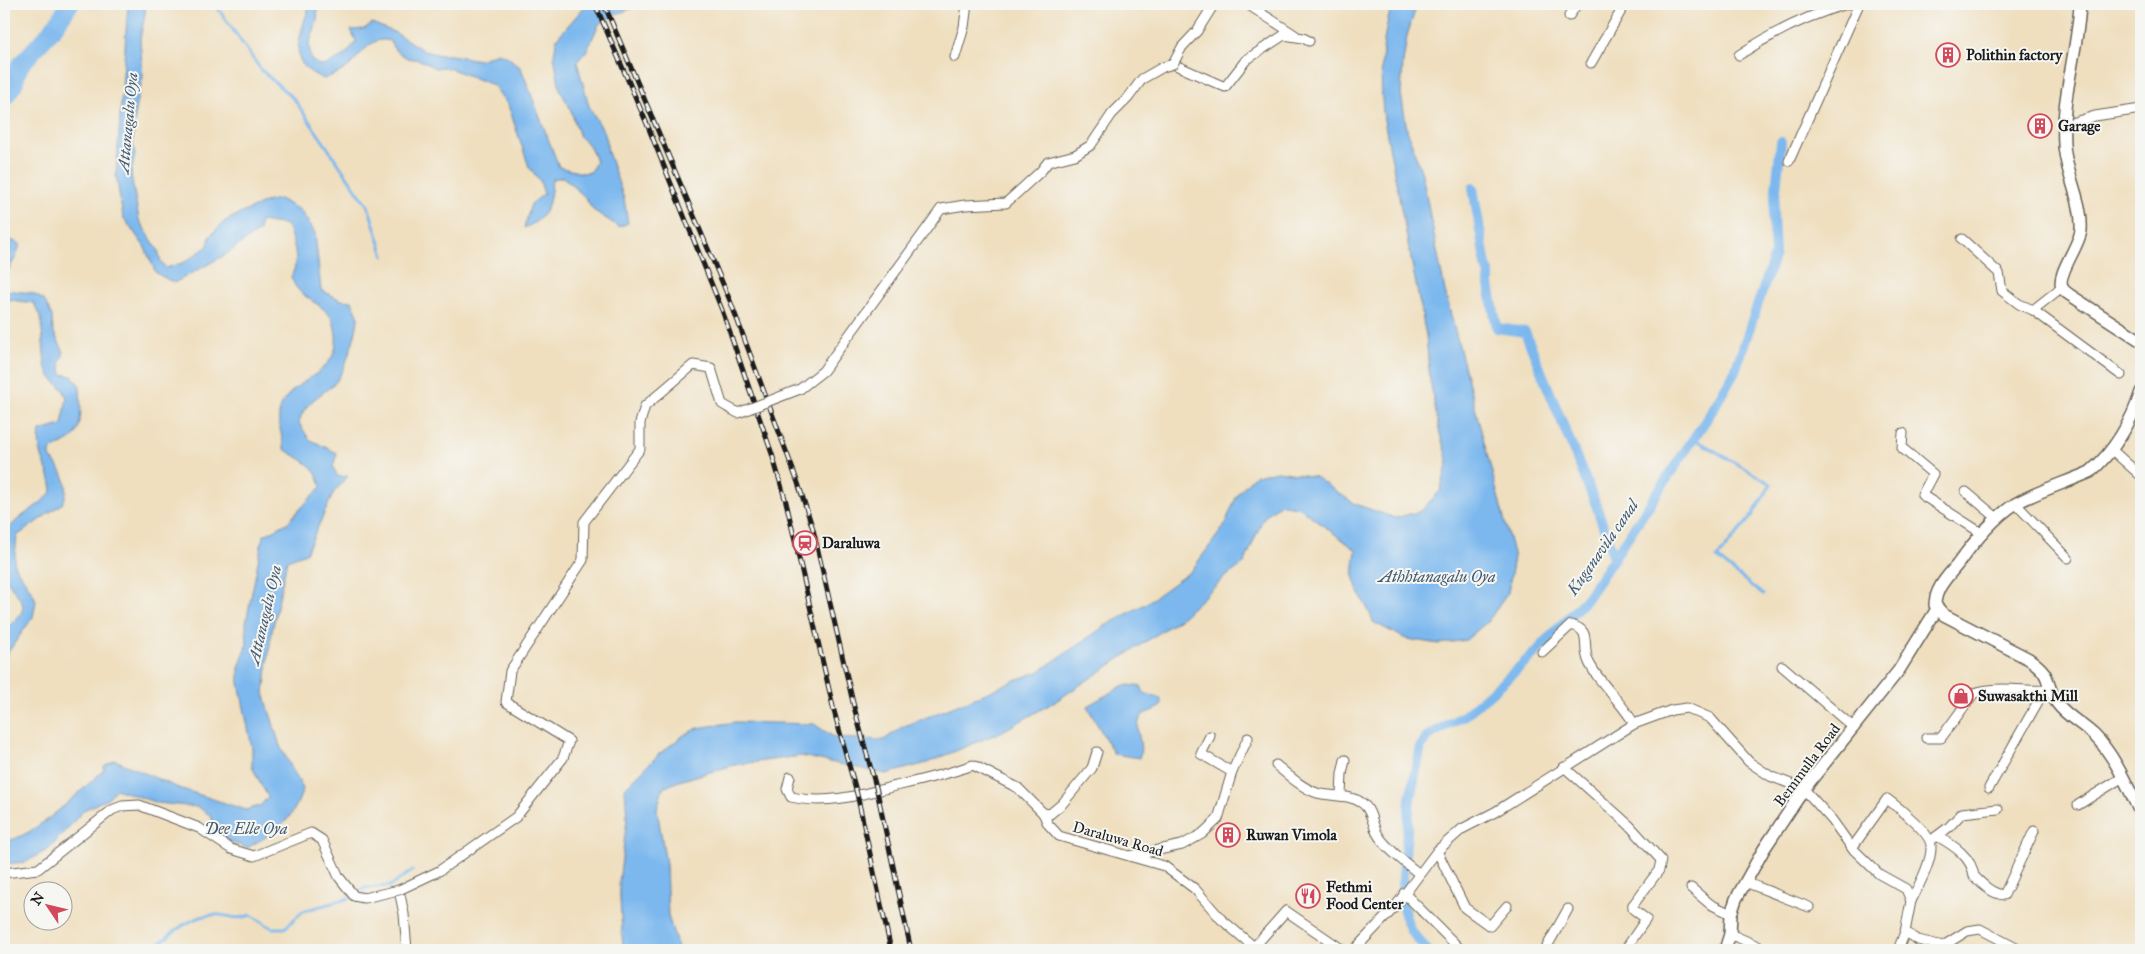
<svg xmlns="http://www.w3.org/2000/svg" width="2145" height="954" font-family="'IM FELL Great Primer',serif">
	<rect width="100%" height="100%" fill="#f6f6f2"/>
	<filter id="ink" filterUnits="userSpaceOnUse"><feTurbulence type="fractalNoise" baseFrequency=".02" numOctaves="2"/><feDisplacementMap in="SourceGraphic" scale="10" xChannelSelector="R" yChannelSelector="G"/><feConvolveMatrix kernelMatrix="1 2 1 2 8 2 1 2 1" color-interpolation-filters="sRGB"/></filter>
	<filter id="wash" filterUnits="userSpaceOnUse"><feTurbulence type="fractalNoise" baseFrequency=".0096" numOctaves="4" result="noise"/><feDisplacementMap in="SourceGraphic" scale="20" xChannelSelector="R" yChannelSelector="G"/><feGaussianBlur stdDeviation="1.12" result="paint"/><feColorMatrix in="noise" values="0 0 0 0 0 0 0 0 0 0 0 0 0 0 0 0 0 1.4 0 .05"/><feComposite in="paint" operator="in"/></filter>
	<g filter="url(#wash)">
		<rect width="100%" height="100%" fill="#efdfbf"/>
		<!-- water -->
		<g fill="#7cb8ee" stroke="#4c6a85">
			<path d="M128 4H145V14L140 39 143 77 136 104 133 144 135 154 131 174 139 220 158 250 161 262 166 268 185 262 208 246 210 236 225 221 265 202 279 199 300 210 315 233 321 290 341 300 352 301C354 306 359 313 358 319 357 333 344 374 334 384 320 396 303 403 299 423L309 439 337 453 333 467 338 477 348 476 334 492 306 553 287 560 271 636 264 693 280 746 303 789C291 824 278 830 247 848L228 841 216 828 210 815 198 807 157 803 116 789 108 798 84 810 49 849 26 862 4 864V841C32 840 82 789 104 770V766L115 760 176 787 246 810 260 806 268 797 252 767V748L239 683V668L247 644 246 623 263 536 287 523 321 487C316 464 302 461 284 449 283 439 278 425 279 415 284 374 349 380 334 324 329 306 306 301 296 287 294 285 293 280 291 277 301 257 293 244 287 225L260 221 259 231 225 255 174 283 156 273 144 246 123 217 116 175Z"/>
			<path d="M309 4H318L317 22 309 44 311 60 321 66C336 63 348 54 356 41L351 30 364 29 372 23 396 33 424 51 440 55H451L479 60 498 53 508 57 521 68 559 167 582 173 591 172 596 161 589 145 580 137 569 106 560 90 554 55 557 38 587 4H643L617 14 599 24 587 50 577 62 589 106 605 134 608 152 624 199 628 223 619 227 593 210 585 197 563 177 552 179C550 203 549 218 524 228L531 204 544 194 540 181 529 167 508 105 493 85 454 70 443 67 435 68 420 60 407 58 395 50 390 41C368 34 359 62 342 71 337 74 330 76 324 79 290 65 297 48 305 19 307 13 309 10 309 4Z"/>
			<path d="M1392 4H1417L1407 36 1403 63 1401 93 1407 130 1422 174 1446 296 1514 557 1508 593 1488 621 1466 640 1439 644 1406 639 1373 622C1369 608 1359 596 1355 582 1352 571 1355 561 1356 550L1300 508 1281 504 1266 515 1262 521 1244 564 1225 577 1180 619 1056 701 1001 732 927 763 886 774 801 756 734 765 679 781 663 788 657 809 666 864 668 916 679 950H623L619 882 627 819 625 788 659 754 684 735 698 728 735 722 814 724 835 738 884 740 902 727 970 700 1015 680 1038 672 1105 626 1145 604 1191 571 1223 528 1238 493 1255 475 1278 471 1315 477 1355 504 1395 518 1421 511 1440 491 1448 462 1439 430 1430 380 1426 336 1384 120C1379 80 1381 42 1392 4Z"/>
			<polygon points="22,56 29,61 20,73 4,108 4,91"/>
			<polygon points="4,214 4,237 20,244 16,257 4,277 4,262 12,250 4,245"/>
			<path d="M4 290 32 293 44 300 52 316 53 331 64 352 60 363 62 374 72 376 80 386C80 402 85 429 70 440 63 445 55 445 50 452V457C63 471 71 484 63 503L17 536 14 565 34 595 36 601 33 617 4 658V630C40 602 15 602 5 574 3 568 4 560 4 555 4 549 2 540 5 535 15 515 39 509 52 491 50 467 36 457 40 431L62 425 67 398 63 389 51 378 45 365 41 319 34 303 4 299Z"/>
			<path d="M1124 685 1141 686 1144 693 1160 698 1162 705C1155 712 1145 711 1141 717 1133 730 1145 745 1139 758L1114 754 1087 706Z"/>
		</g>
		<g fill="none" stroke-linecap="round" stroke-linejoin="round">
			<!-- stream -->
			<g stroke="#7cb8ee" stroke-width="3">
				<polyline points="215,4 261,70 294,99 360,195 368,206 384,256"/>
				<polyline points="1693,438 1771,484 1752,516 1717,558 1763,595"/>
				<polyline points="4,947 5,950"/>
				<path d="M152 950C170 934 194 912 220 915 234 917 236 920 251 915L272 928H285L303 911 350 898 364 888 390 886 412 871"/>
			</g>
			<!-- canal -->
			<g stroke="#7cb8ee" stroke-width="10">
				<polyline points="1473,188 1486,266 1489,271 1489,285 1497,328 1525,332 1596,505 1614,558"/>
				<polyline points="1427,950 1410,930 1404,911 1402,888 1410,799 1421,746 1428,736 1465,715 1500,685 1539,649 1587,598 1712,411 1735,371 1775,254 1773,217 1781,142"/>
			</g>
			<!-- river -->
			<polyline stroke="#7cb8ee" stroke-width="18" points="4,98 14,84 19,67 23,62 53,29 70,4"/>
		</g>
	</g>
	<g filter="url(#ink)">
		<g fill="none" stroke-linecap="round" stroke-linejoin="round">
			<!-- minor casing -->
			<g stroke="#666055" stroke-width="11">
				<g id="minor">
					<polyline points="1247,4 1295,35"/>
					<polyline points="1569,16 1577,4"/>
					<path d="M1739 55C1772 33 1809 15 1847 4"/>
					<polyline points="955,57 964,27 967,4"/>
					<polyline points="1591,63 1625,4"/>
					<polyline points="1173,64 1225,87 1246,60 1284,35 1303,38 1309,41"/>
					<polyline points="2064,125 2095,116 2141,109"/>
					<polyline points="1789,161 1859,4"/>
					<polyline points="1962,239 1999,273 2002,291 2019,304 2033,310 2062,287"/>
					<polyline points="2033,310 2121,375"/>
					<polyline points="1903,433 1902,448 1933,474 1922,495 1983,534"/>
					<polyline points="2112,450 2141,476"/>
					<polyline points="1966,492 1997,518"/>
					<polyline points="2016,504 2068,558"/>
					<path d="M1542 652 1571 625C1592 630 1582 644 1588 660 1595 679 1623 703 1634 724"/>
					<polyline points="1782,666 1854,728"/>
					<path d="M1926 738H1941L1974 693C1998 685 2026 692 2051 690"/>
					<path d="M1276 765C1288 775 1302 788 1317 793 1332 797 1349 794 1362 803 1372 810 1372 824 1377 833 1384 847 1406 863 1418 873"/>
					<polyline points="1564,767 1629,825 1661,860 1659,870 1633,905"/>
					<polyline points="1232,772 1248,738"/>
					<path d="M790 777 787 789 791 797C826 805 861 795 896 786 922 780 948 774 973 765L1018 788 1043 813 1048 824 1059 836 1164 866 1195 889 1221 919 1254 947 1286 911 1343 950"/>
					<polyline points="1989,788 2044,691"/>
					<polyline points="1341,795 1342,774 1345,760"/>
					<polyline points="2078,805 2123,777"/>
					<polyline points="1043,813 1050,814 1062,804 1092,768 1097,752"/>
					<path d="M1937 836C1953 845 1972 857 1974 876 1982 884 1992 894 2004 895L2034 831"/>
					<polyline points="1933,839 1949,827 1962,813 1998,809"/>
					<path d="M1852 848 1887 799C1898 807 1931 833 1931 846 1932 862 1918 887 1911 901"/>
					<polyline points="1437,851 1465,908 1490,926 1507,906"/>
					<polyline points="1130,856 1182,845 1202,834 1218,819 1232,772 1201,754 1210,736"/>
					<polyline points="1745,882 1809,907"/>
					<polyline points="1691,888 1710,904 1731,914"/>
					<polyline points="399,890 404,914 407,950"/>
					<polyline points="1404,893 1461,950"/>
					<polyline points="1730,934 1767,950"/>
					<polyline points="1354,950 1395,907 1437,851 1462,829 1495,812 1634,724 1672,710 1687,708 1710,718 1749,762 1770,776 1804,789 1832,820 1852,848 1879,874 1906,889 1911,901 1905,932"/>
					<polyline points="1545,950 1568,909"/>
					<polyline points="1625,950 1646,919 1633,909 1633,905"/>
					<polyline points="1898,950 1905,932 1918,940 1943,946 1967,931 1980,929 2020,950"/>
				</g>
			</g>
			<!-- tertiary casing -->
			<g stroke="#666055" stroke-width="14">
				<g id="tertiary">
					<path d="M2080 4C2078 51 2061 97 2064 144 2065 173 2083 201 2081 230 2080 245 2056 275 2062 287 2063 290 2067 293 2070 295L2141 341"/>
					<path d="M2141 392C2132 421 2114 452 2090 472 2065 483 2038 491 2015 504 1992 519 1973 543 1957 565 1947 577 1935 589 1935 605L1944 615 2029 659C2055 677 2043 682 2057 703 2066 716 2083 724 2094 735 2116 757 2127 786 2141 814"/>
					<polyline points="1725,950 1730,934 1731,914 1736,899 1764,849 1804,789 1899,670 1937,609"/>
				</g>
			</g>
			<!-- minor -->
			<use href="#minor" stroke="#fff" stroke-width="9"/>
			<!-- tertiary -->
			<use href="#tertiary" stroke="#fff" stroke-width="11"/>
			<!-- rail casing -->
			<g stroke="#1c1c1c" stroke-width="5">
				<g id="rail">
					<polyline points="595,4 647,124 722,310 772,454 786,502 834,711 857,794 891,950"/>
					<polyline points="604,4 731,303 798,483 813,529 854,707 877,791 911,950"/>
				</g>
			</g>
			<!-- rail -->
			<use href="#rail" stroke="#f6f6f2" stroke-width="3" stroke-dasharray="9" stroke-linecap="butt"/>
			<!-- minor-bridge casing -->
			<g stroke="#666055" stroke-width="11" stroke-linecap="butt">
				<polyline id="minor-bridge" points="4,873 38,869 112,810 122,806 139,805 199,828 231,849 254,856 311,833 322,840 339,877 354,896 364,898 399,890 439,871 516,817 563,758 569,741 506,702 510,671 583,560 584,522 640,449 640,423 645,406 693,365 711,368 722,404 738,413 800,389 823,371 941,209 965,205 1006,203 1041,171 1048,162 1075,155 1091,145 1112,114 1128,98 1142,79 1163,67 1173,64 1182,47 1197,31 1214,4"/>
			</g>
			<!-- minor-bridge -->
			<use href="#minor-bridge" stroke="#fff" stroke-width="9"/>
		</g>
	</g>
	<!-- icons -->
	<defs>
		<g id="building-ring" transform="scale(1.25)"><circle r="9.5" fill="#f6f6f2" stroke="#d1495b" stroke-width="1.5"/><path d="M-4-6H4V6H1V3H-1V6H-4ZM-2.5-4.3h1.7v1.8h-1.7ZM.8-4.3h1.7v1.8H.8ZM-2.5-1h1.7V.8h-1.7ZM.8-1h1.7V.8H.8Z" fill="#d1495b"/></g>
		<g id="station-ring" transform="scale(1.25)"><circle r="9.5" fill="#f6f6f2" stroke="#d1495b" stroke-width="1.5"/><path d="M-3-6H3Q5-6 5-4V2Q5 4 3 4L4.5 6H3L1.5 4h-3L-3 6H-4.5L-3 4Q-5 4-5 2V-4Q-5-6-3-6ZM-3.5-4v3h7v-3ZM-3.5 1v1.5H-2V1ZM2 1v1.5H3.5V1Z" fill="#d1495b"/></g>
		<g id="shop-ring" transform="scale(1.25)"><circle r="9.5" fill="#f6f6f2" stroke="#d1495b" stroke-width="1.5"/><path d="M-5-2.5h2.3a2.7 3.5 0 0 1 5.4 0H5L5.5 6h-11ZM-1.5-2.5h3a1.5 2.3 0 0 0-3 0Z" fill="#d1495b"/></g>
		<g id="restaurant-ring" transform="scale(1.25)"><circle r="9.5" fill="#f6f6f2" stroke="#d1495b" stroke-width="1.5"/><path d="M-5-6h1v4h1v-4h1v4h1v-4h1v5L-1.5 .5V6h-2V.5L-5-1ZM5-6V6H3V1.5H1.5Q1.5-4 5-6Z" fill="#d1495b"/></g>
	</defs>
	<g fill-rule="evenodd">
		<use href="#building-ring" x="1948" y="55"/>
		<use href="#building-ring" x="2040" y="126"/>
		<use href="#station-ring" x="805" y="543"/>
		<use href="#shop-ring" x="1961" y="696"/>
		<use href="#building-ring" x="1228" y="835"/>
		<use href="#restaurant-ring" x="1308" y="896"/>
	</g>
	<g text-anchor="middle" stroke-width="4" stroke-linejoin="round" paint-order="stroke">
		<!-- poi labels -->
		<g font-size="15" font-weight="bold" fill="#1c1c1c" stroke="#f6f6f2" text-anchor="start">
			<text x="1966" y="60">Polithin factory</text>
			<text x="2058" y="131">Garage</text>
			<text x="822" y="548">Daraluwa</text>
			<text x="1978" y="701">Suwasakthi Mill</text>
			<text x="1246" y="840">Ruwan Vimola</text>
			<text x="1326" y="892">Fethmi<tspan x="1326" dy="17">Food Center</tspan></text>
		</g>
		<!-- street labels -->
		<g font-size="15" fill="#1c1c1c" stroke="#f6f6f2">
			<text transform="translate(1807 765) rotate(-53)" y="5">Bemmulla Road</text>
			<text transform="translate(1118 839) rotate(16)" y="5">Daraluwa Road</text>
		</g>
		<!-- water labels -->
		<g font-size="16" font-style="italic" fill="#425a70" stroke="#f6f6f2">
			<text transform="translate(127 123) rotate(-85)" y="6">Attanagalu Oya</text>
			<text transform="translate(1602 547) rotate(-55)" y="6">Kuganavila canal</text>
			<text x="1437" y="582">Athhtanagalu Oya</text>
			<text transform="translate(264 615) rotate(-77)" y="6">Attanagalu Oya</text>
			<text x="246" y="834">Dee Elle Oya</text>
		</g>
	</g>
	<!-- margin -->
	<rect width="2145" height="954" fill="none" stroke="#f6f6f2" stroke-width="20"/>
	<!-- north arrow -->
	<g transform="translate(48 906) rotate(305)"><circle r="24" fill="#f6f6f2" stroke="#9f9f9c"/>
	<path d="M0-4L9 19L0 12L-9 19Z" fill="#d1495b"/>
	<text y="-8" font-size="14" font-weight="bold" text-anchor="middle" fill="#1c1c1c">N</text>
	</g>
</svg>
